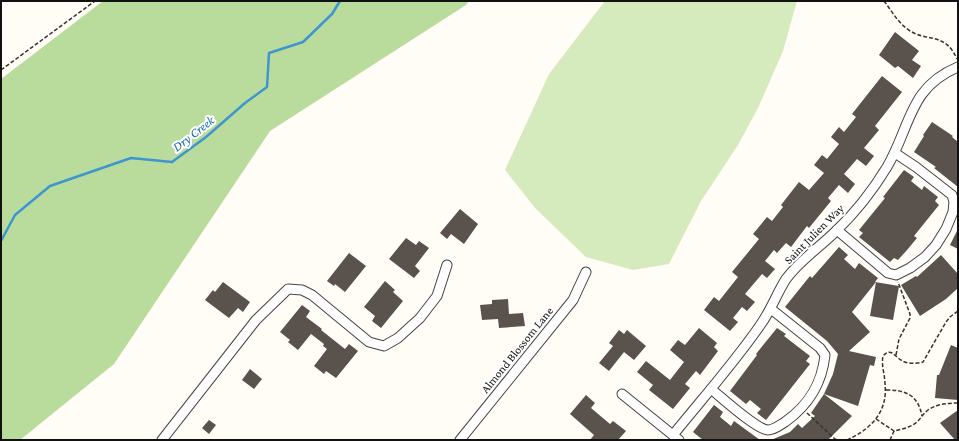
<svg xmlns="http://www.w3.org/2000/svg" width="959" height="441" font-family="'Crimson Pro',serif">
	<rect width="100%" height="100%" fill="#fffdf5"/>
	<!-- green -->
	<polygon fill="#d5ebbd" points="605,1 797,1 783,51 758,108 738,145 701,201 669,264 633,270 586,257 535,208 505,170 549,74"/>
	<!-- forest -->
	<polygon fill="#b9dc9c" points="103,1 469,1 466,5 270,131 114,364 20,440 1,440 1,79"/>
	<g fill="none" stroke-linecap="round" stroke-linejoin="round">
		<!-- stream -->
		<polyline stroke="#3f96cf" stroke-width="2.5" points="1,241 15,215 50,186 131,158 172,162 206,137 245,103 267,87 269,53 303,42 332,14 340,1"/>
	</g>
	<!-- building -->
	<g fill="#5a524d">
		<polygon points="895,32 919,51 912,60 921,66 913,78 898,66 895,68 879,55"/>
		<polygon points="882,76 902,92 875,126 879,130 864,148 874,156 866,166 857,159 844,174 855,184 848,193 839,185 828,198 831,201 809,228 807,226 791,247 786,243 777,253 774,250 765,261 775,269 767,278 762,274 745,294 755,302 747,311 742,307 733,318 738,322 730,331 704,310 714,297 719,301 738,277 732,272 759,239 753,234 767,217 772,221 783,207 781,205 799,182 809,190 824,173 814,165 822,155 827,159 839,144 831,137 839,127 844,132 856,117 852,114"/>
		<polygon points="932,122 953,136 952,137 958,142 958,187 934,168 936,167 914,152 924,136 923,135"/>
		<polygon points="904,170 914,177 911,181 922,190 924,186 938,197 935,201 939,205 914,236 917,238 907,250 898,260 894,258 890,262 859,237 863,233 859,230 885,198 883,197"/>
		<polygon points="460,209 478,224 464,244 451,234 447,239 440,233"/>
		<polygon points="958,229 958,249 950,245"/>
		<polygon points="406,238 416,245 419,241 429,248 415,266 420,271 414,278 389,259"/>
		<polygon points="839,247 848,255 844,259 855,269 859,263 878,278 875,282 899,286 893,320 870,316 876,282 852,312 870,332 849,351 876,357 874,366 870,365 858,406 824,394 833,374 838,354 827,341 785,307 810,276 812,278"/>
		<polygon points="349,253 366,266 345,292 335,284 334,286 327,281"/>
		<polygon points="941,255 958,274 958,288 946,299 920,316 901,285 916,276 917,277"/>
		<polygon points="385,281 395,290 393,292 403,301 381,328 372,321 375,316 364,307"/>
		<polygon points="223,282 250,302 243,312 238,308 229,318 205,300 213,290 215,292"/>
		<polygon points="508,299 509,314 523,313 525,326 499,328 498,319 482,320 480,305 492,304 492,300"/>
		<polygon points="302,305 310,311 306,317 322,329 321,330 345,349 349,344 358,351 336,378 326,371 324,374 314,366 327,349 323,346 324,344 311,334 298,350 288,342 290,340 280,332"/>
		<polygon points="699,328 717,343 714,347 718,351 700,375 696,371 685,384 690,388 673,409 649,390 653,385 637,372 646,361 670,380 684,362 670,350 678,340 685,345"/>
		<polygon points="777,328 786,334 784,336 810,356 806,361 810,364 766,420 757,413 761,409 750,400 746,404 730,391 757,355 756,354"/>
		<polygon points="619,330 624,334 627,330 646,346 634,360 624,352 609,371 599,363 613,346 609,343"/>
		<polygon points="951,345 958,348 958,400 935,398 937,375 939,375"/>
		<polygon points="250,369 262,379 254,389 242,380"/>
		<polygon points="824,394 852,416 828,440 771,440 790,432 798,424 802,428 815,416 811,413"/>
		<polygon points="586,395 595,403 591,408 610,424 613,421 626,431 618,440 590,440 594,435 570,414"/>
		<polygon points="714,405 723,412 720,417 731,426 734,421 760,440 703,440 693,432"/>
		<polygon points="958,410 958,440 955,440 940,423"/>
		<polygon points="209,420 216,425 209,434 202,428"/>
	</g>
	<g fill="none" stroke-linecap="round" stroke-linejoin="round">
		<!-- minor casing -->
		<g stroke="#444" stroke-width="11">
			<g id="minor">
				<polyline points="837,230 888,273 896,275 910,268 925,257 936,245 946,229 953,212 954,202 952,195 916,167 895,153"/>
				<path d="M711 389C721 397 757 430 768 430 774 430 780 425 785 422 809 405 822 384 825 355L820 348 771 309"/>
				<polyline points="622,394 679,440"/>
				<path d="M673 435C702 399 735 362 761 324 771 310 777 293 786 279 800 260 820 247 836 231 856 212 873 190 887 167 911 126 909 87 958 67"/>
				<polyline points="162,440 256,320 288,289 302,290 312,295 369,342 384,346 398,338 420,318 437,296 447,265"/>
				<polyline points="460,440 573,300 586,272"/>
			</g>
		</g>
		<!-- path -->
		<g stroke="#333" stroke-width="1.5" stroke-dasharray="4 2" stroke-linecap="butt">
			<path d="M884 1C891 10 897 21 906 28 926 44 944 30 957 59"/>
			<polyline points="1,70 95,1"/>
			<polyline points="896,355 899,339 910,318 910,314 898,282"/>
			<path d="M886 390C906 390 918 395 922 416"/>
			<polyline points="807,413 835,439 839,440"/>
			<path d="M876 419 894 431C902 429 910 428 917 422 921 418 923 414 928 410 937 404 947 403 958 403"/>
			<path d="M847 440C871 429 888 412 885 384 885 375 881 365 883 356 891 347 894 356 901 360 906 364 917 364 923 362L946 322 950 317 958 311"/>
			<polyline points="890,440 894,431"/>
		</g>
		<!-- minor -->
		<use href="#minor" stroke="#fff" stroke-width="9"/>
	</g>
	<g text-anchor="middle" stroke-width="4" stroke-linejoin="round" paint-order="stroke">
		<!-- street labels -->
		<g font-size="12" fill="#111" stroke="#fff">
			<text transform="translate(814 234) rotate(-45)" y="4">Saint Julien Way</text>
			<text transform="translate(517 350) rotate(-51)" y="4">Almond Blossom Lane</text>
		</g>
		<!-- water labels -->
		<g font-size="13" font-style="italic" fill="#1768a6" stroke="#fff">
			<text transform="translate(193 133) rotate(-38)" y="5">Dry Creek</text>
		</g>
	</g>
	<!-- border -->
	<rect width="959" height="441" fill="none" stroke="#111111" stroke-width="4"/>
</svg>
